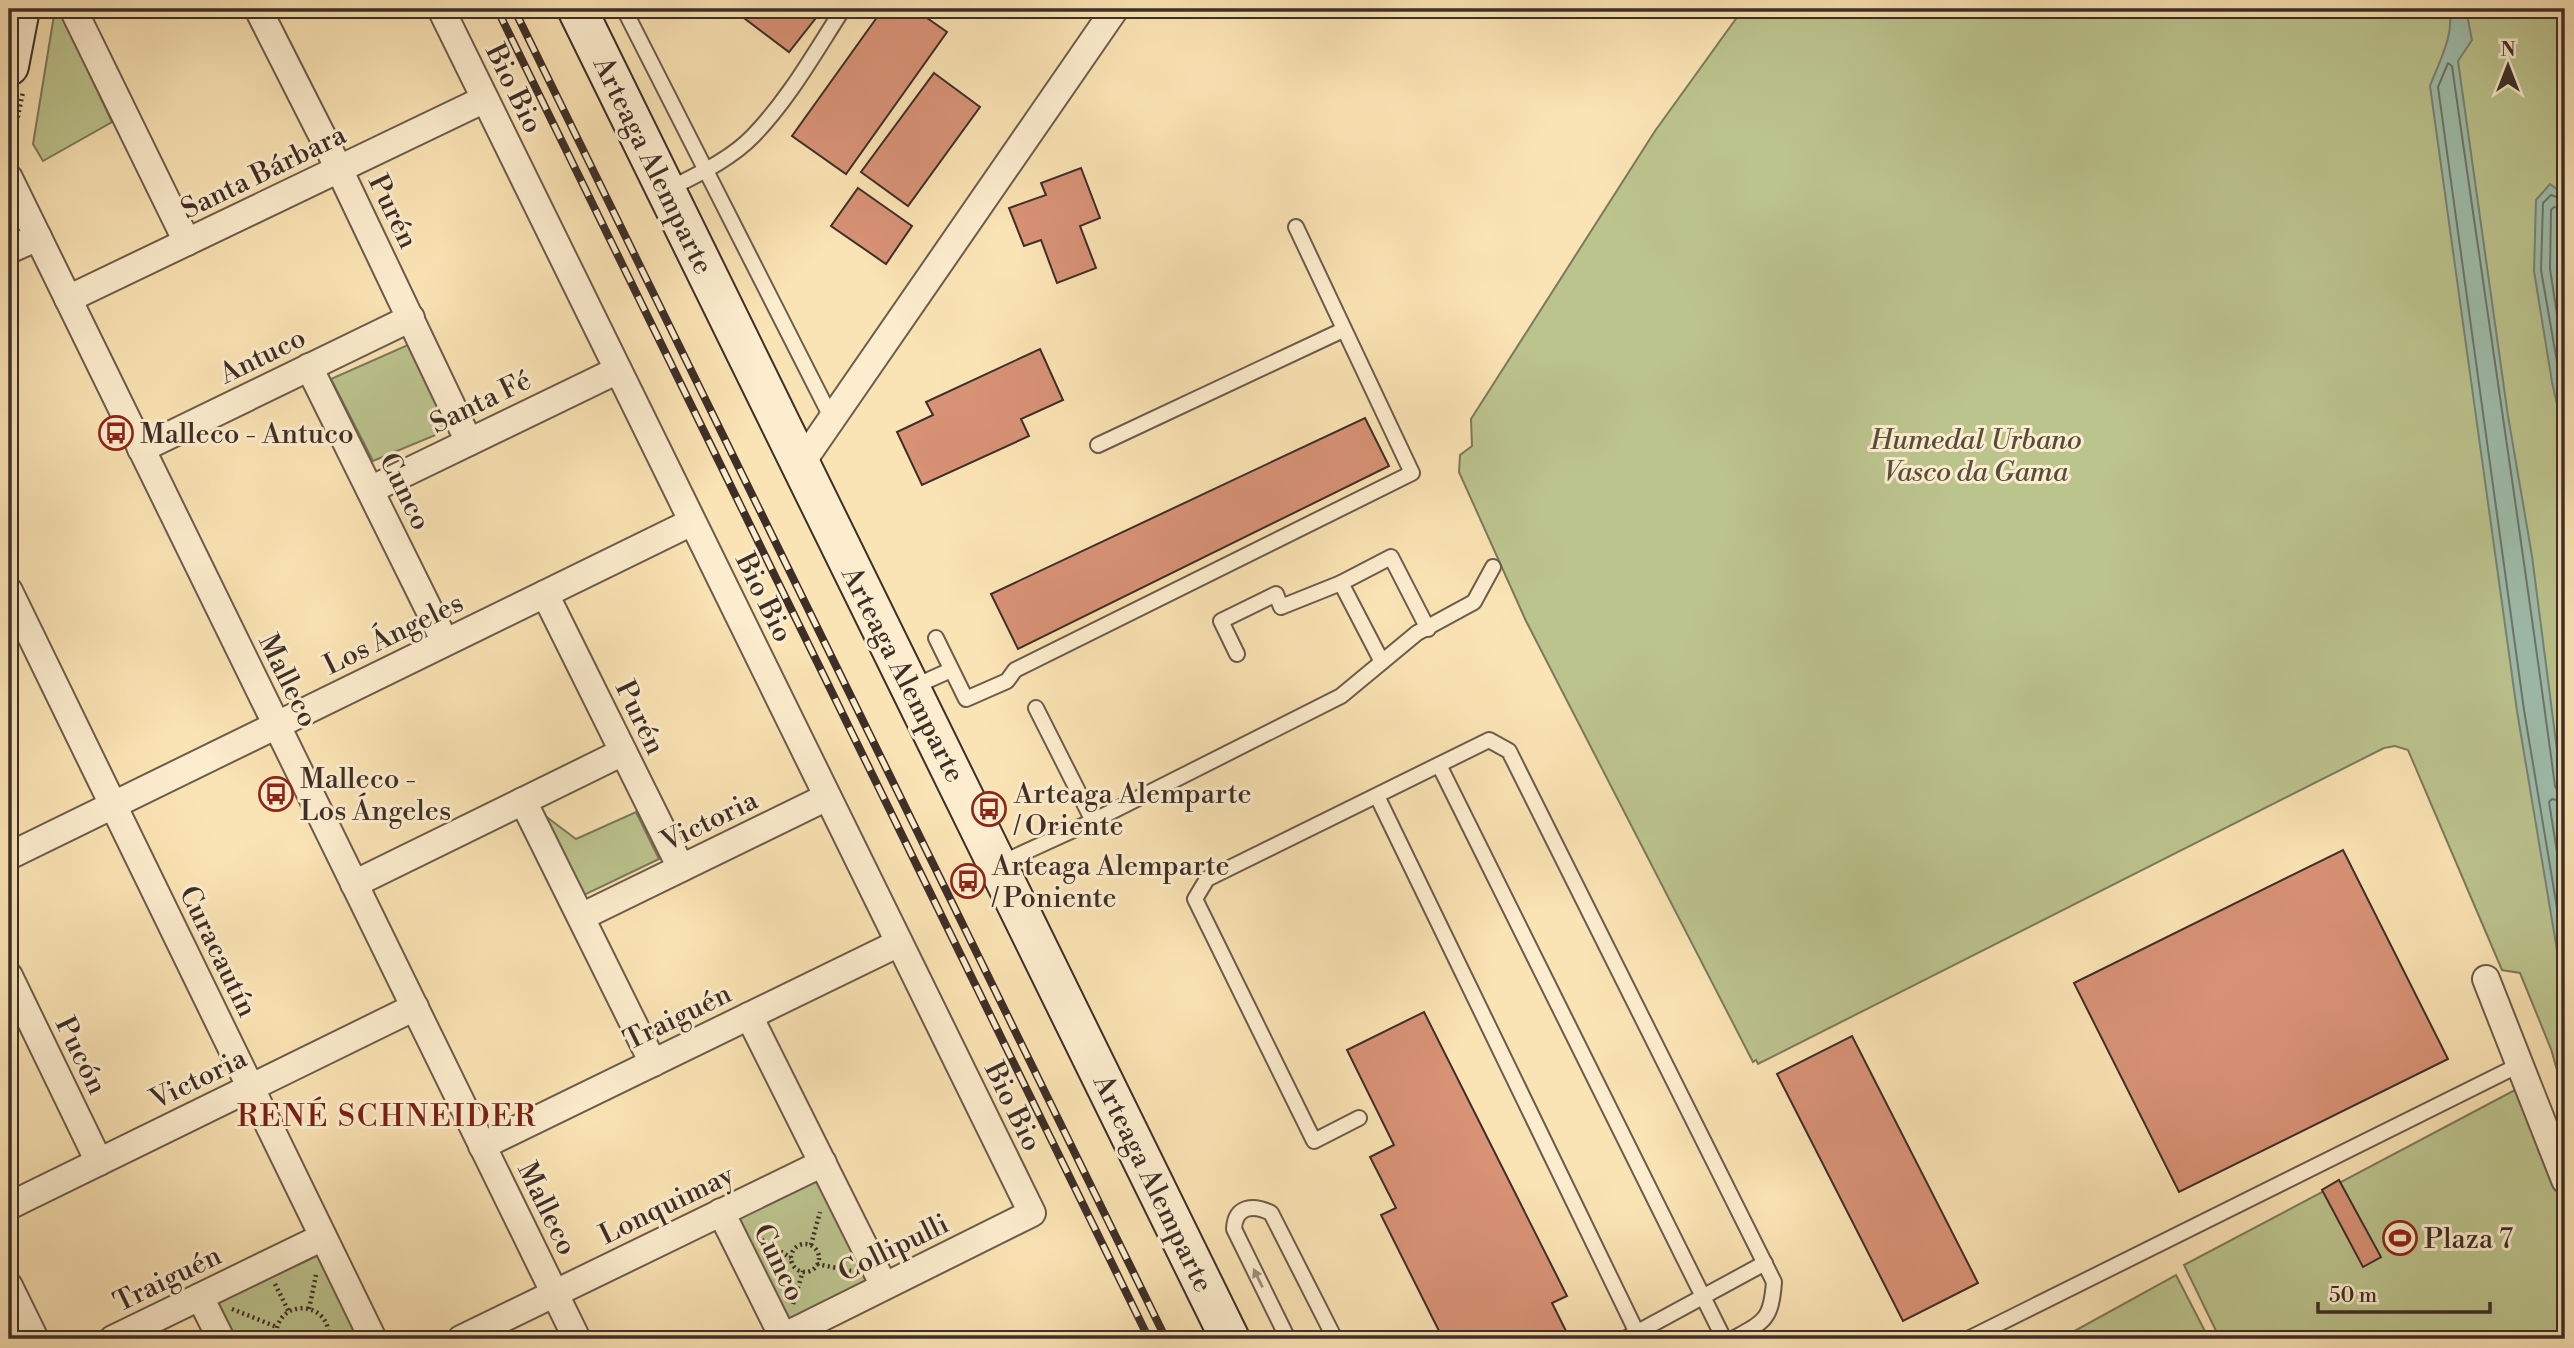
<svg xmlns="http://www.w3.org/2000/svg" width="2574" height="1348" font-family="'Libre Bodoni',serif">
	<rect width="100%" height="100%" fill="#fae3b4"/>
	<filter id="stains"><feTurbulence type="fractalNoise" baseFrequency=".00286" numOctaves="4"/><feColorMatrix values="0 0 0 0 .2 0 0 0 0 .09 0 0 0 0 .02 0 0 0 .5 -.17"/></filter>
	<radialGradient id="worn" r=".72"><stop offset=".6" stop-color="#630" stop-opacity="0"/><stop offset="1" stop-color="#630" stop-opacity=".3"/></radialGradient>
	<!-- green -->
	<g fill="#bcc48e" stroke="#7d795b" stroke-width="2">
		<polygon points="55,9 59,9 112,122 43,161 33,144"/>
		<polygon points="1743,9 2565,9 2565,1098 2551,1049 2520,973 2502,970 2408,750 2395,746 2384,748 1758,1064 1756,1060 1753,1062 1526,621 1459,472 1460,455 1472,446 1471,419 1655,131"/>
		<polygon points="410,344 450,429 373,461 331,379"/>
		<polygon points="636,812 659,859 584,895 544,815 576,839"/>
		<polygon points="2515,1090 2565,1211 2565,1339 2220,1339 2184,1265"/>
		<polygon points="816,1175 868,1283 782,1326 727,1219"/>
		<polygon points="321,1254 362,1339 230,1339 213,1305"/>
		<polygon points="2176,1275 2209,1339 2060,1339"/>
	</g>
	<!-- water -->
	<g fill="#9ebeac" stroke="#788477" stroke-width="2">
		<path d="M2449 9H2466L2472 40 2458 61 2508 416 2532 556 2565 812V998L2517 711 2430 86C2439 62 2455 34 2449 9Z"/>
		<polygon points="2550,184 2565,195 2565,439 2552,382 2534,271 2536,200"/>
	</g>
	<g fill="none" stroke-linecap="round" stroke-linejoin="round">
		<!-- shore -->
		<g stroke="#6e766a" stroke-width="2">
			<polyline points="2565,200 2551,195 2543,203 2541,270 2565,408"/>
			<polyline points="2565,209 2554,207 2551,210 2550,269 2565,366"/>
			<polyline points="2565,220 2561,223 2560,269 2565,300"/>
			<path d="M2565 793 2558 792 2555 786C2523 546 2486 306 2452 66L2448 63 2438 87 2524 710 2565 956"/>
			<polyline points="2565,802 2552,799 2549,802 2565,902"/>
		</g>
	</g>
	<!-- building -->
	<g fill="#d89276" stroke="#3e2e28" stroke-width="2">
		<polygon points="732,9 823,9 789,52"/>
		<polygon points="883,9 914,9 947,32 846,174 792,136"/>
		<polygon points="934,73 980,107 908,206 861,172"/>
		<polygon points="1081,168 1100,218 1080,226 1096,268 1057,283 1041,240 1024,246 1009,208 1046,195 1041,183"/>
		<polygon points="858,188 912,226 886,264 831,226"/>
		<polygon points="1040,349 1063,400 1021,419 1029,436 922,485 897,432 933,415 926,402"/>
		<polygon points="1365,418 1389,466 1018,649 991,594"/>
		<polygon points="2343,850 2448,1059 2179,1192 2074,983"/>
		<polygon points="1424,1012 1567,1296 1552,1303 1570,1339 1443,1339 1381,1215 1396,1208 1370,1157 1394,1145 1347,1050"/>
		<polygon points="1852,1036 1978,1283 1903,1321 1777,1074"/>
		<polygon points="2339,1180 2381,1257 2363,1267 2322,1190"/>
	</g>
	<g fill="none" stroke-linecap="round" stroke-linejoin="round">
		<!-- lane casing -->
		<g stroke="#6d5b4b" stroke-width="18">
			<g id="lane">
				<polyline points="624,9 832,419"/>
				<path d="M667 190C696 175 730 160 753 136 789 99 815 52 843 9"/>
				<polyline points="1098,445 1343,330"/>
				<polyline points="936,638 966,699 1007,681 1015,670 1412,473 1296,227"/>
				<polyline points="1237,654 1221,621 1276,594 1281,607 1341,583"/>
				<polyline points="1382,662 1341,583 1391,557 1428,629"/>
				<polyline points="913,687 951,670"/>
				<polyline points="1036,708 1093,821"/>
				<polyline points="1439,765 1724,1339"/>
				<polyline points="1377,796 1640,1339"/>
				<polyline points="999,864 1093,821 1341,696 1417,633 1474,602 1493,567"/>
				<path d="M1359 1118 1314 1141 1195 899 1207 879 1489 740 1509 751 1774 1282C1771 1320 1765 1321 1733 1339"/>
				<path d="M1288 1339 1234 1229C1235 1206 1253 1204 1271 1213L1335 1339"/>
				<polyline points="1625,1339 1765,1263"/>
				<polyline points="1968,1339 2519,1065"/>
			</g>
		</g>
		<!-- street casing -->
		<g stroke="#6d5b4b" stroke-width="30">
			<g id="street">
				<polyline points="73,9 187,242"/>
				<polyline points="258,9 339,169 469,442"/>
				<polyline points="441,9 1032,1213 783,1337"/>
				<polyline points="9,178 577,1339"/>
				<polyline points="9,250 38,237"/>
				<polyline points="68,299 485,99"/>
				<polyline points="309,367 445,642"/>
				<polyline points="141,449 411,318"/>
				<polyline points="800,465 1115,9"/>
				<polyline points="370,490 618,370"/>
				<polyline points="9,591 373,1339"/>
				<polyline points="545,594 681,868"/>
				<polyline points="523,801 653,1063"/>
				<polyline points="9,856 692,522"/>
				<polyline points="354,884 623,752"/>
				<polyline points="581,917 827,797"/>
				<polyline points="9,976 99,1162"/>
				<polyline points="2486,979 2565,1180"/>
				<polyline points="749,1016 884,1286"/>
				<polyline points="482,1146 899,943"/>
				<polyline points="9,1206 415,1007"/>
				<polyline points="721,1212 784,1339"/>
				<polyline points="9,1286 35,1339"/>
				<polyline points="200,1297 221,1339"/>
				<polyline points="113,1339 323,1237"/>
				<polyline points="461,1339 823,1163"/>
			</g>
		</g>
		<!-- secondary casing -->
		<g stroke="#3e2e28" stroke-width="42">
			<g id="secondary">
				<polyline points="577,9 1230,1339"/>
				<polyline points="9,66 20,9"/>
			</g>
		</g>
		<!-- path -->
		<g stroke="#3e2e28" stroke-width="4.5" stroke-dasharray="2 3.5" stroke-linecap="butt">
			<polyline points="10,155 23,92"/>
			<polyline points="762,1240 791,1258"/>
			<circle cx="805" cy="1258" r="14"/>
			<polyline points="811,1245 820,1212"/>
			<polyline points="817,1264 851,1271"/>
			<polyline points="275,1284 289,1312"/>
			<polyline points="793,1304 803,1271"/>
			<polyline points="232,1309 277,1327"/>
			<polyline points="309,1309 316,1275"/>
			<path d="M276 1339C274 1296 333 1300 328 1339"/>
		</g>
		<!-- lane -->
		<use href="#lane" stroke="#fcedce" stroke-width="14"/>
		<!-- street -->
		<use href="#street" stroke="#fcedce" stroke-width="26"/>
		<!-- secondary -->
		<use href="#secondary" stroke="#fcedce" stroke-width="38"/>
		<!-- rail casing -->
		<g stroke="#3e2e28" stroke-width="8">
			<g id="rail">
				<polyline points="497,9 1149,1339"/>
				<polyline points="514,9 1166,1339"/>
			</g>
		</g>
		<!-- rail -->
		<use href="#rail" stroke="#fcedce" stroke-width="5" stroke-dasharray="16" stroke-linecap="butt"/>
	</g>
	<!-- one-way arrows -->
	<defs><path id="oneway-solid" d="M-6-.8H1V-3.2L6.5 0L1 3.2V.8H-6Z" transform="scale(1.75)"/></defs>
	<use fill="#9d8e7b" href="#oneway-solid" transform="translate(1258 1278) rotate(-116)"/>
	<!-- icons -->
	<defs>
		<g id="bus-ring" transform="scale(1.75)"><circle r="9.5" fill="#fcedce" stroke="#8f2418" stroke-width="1.5"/><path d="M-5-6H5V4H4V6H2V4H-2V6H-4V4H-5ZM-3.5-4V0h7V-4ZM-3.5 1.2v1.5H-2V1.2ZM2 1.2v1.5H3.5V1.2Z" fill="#8f2418"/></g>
		<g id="stadium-ring" transform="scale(1.75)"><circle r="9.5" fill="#fcedce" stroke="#8f2418" stroke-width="1.5"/><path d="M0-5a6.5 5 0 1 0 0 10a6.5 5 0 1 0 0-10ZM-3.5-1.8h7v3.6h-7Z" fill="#8f2418"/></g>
	</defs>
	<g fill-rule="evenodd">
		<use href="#bus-ring" x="116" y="433"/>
		<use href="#bus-ring" x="276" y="794"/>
		<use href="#bus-ring" x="989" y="809"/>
		<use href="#bus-ring" x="968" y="881"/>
		<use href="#stadium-ring" x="2400" y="1238"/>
	</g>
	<g text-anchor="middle" stroke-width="6" stroke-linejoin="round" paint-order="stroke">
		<!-- street labels -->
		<g font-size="28" fill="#3e2e28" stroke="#fcedce">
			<text transform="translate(515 88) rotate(64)" y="10">Bio Bio</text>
			<text transform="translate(654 165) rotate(64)" y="10">Arteaga Alemparte</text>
			<text transform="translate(263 171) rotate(-26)" y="10">Santa Bárbara</text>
			<text transform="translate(394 211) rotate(64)" y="10">Purén</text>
			<text transform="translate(262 355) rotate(-26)" y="10">Antuco</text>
			<text transform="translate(480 401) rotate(-26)" y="10">Santa Fé</text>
			<text transform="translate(406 491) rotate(64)" y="10">Cunco</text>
			<text transform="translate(765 597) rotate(64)" y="10">Bio Bio</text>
			<text transform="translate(393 633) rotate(-26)" y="10">Los Ángeles</text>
			<text transform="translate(904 674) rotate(63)" y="10">Arteaga Alemparte</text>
			<text transform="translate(289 680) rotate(64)" y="10">Malleco</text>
			<text transform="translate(641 717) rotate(64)" y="10">Purén</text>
			<text transform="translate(709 820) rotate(-26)" y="10">Victoria</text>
			<text transform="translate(219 951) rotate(64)" y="10">Curacautín</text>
			<text transform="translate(677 1016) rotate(-26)" y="10">Traiguén</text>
			<text transform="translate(82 1055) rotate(64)" y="10">Pucón</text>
			<text transform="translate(198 1078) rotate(-26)" y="10">Victoria</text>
			<text transform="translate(1014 1106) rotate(64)" y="10">Bio Bio</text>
			<text transform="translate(1154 1183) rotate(64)" y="10">Arteaga Alemparte</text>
			<text transform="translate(666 1204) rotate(-26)" y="10">Lonquimay</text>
			<text transform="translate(548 1208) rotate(64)" y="10">Malleco</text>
			<text transform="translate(893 1247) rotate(-26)" y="10">Collipulli</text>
			<text transform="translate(780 1262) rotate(64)" y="10">Cunco</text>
			<text transform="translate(167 1278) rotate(-26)" y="10">Traiguén</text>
		</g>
		<!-- poi labels -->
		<g font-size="28" fill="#3e2e28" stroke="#fcedce" text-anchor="start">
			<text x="140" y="443">Malleco - Antuco</text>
			<text x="300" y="788">Malleco -<tspan x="300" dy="32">Los Ángeles</tspan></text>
			<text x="1014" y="803">Arteaga Alemparte<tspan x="1014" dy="32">/ Oriente</tspan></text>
			<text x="992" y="875">Arteaga Alemparte<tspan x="992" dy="32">/ Poniente</tspan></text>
			<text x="2424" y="1248">Plaza 7</text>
		</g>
		<!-- park labels -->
		<g font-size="28" font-style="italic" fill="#574c3c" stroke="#fcedce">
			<text x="1976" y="449">Humedal Urbano<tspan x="1976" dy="32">Vasco da Gama</tspan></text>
		</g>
		<!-- neighbourhood labels -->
		<g font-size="30" letter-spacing="2" fill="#7a1f14" stroke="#fcedce">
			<text x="387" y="1126">RENÉ SCHNEIDER</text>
		</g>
	</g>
	<!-- margin -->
	<rect width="2574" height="1348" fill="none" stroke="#fae3b4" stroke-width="35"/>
	<rect x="10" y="10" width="2553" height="1327" fill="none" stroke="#3e2e28" stroke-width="3.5"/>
	<rect x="18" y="18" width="2539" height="1313" fill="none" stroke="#3e2e28" stroke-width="2"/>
	<!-- north arrow -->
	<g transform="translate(2508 66)" stroke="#fcedce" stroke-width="5" paint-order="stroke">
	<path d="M0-5L12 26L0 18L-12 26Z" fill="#3e2e28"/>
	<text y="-10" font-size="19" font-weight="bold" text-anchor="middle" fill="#3e2e28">N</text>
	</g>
	<!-- scale -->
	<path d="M2318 1302v10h172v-10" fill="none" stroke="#3e2e28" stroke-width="3.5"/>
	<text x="2329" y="1302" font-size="21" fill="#3e2e28" stroke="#fcedce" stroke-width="5" paint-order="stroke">50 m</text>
	<rect width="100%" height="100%" filter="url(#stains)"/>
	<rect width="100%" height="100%" fill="url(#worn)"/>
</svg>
